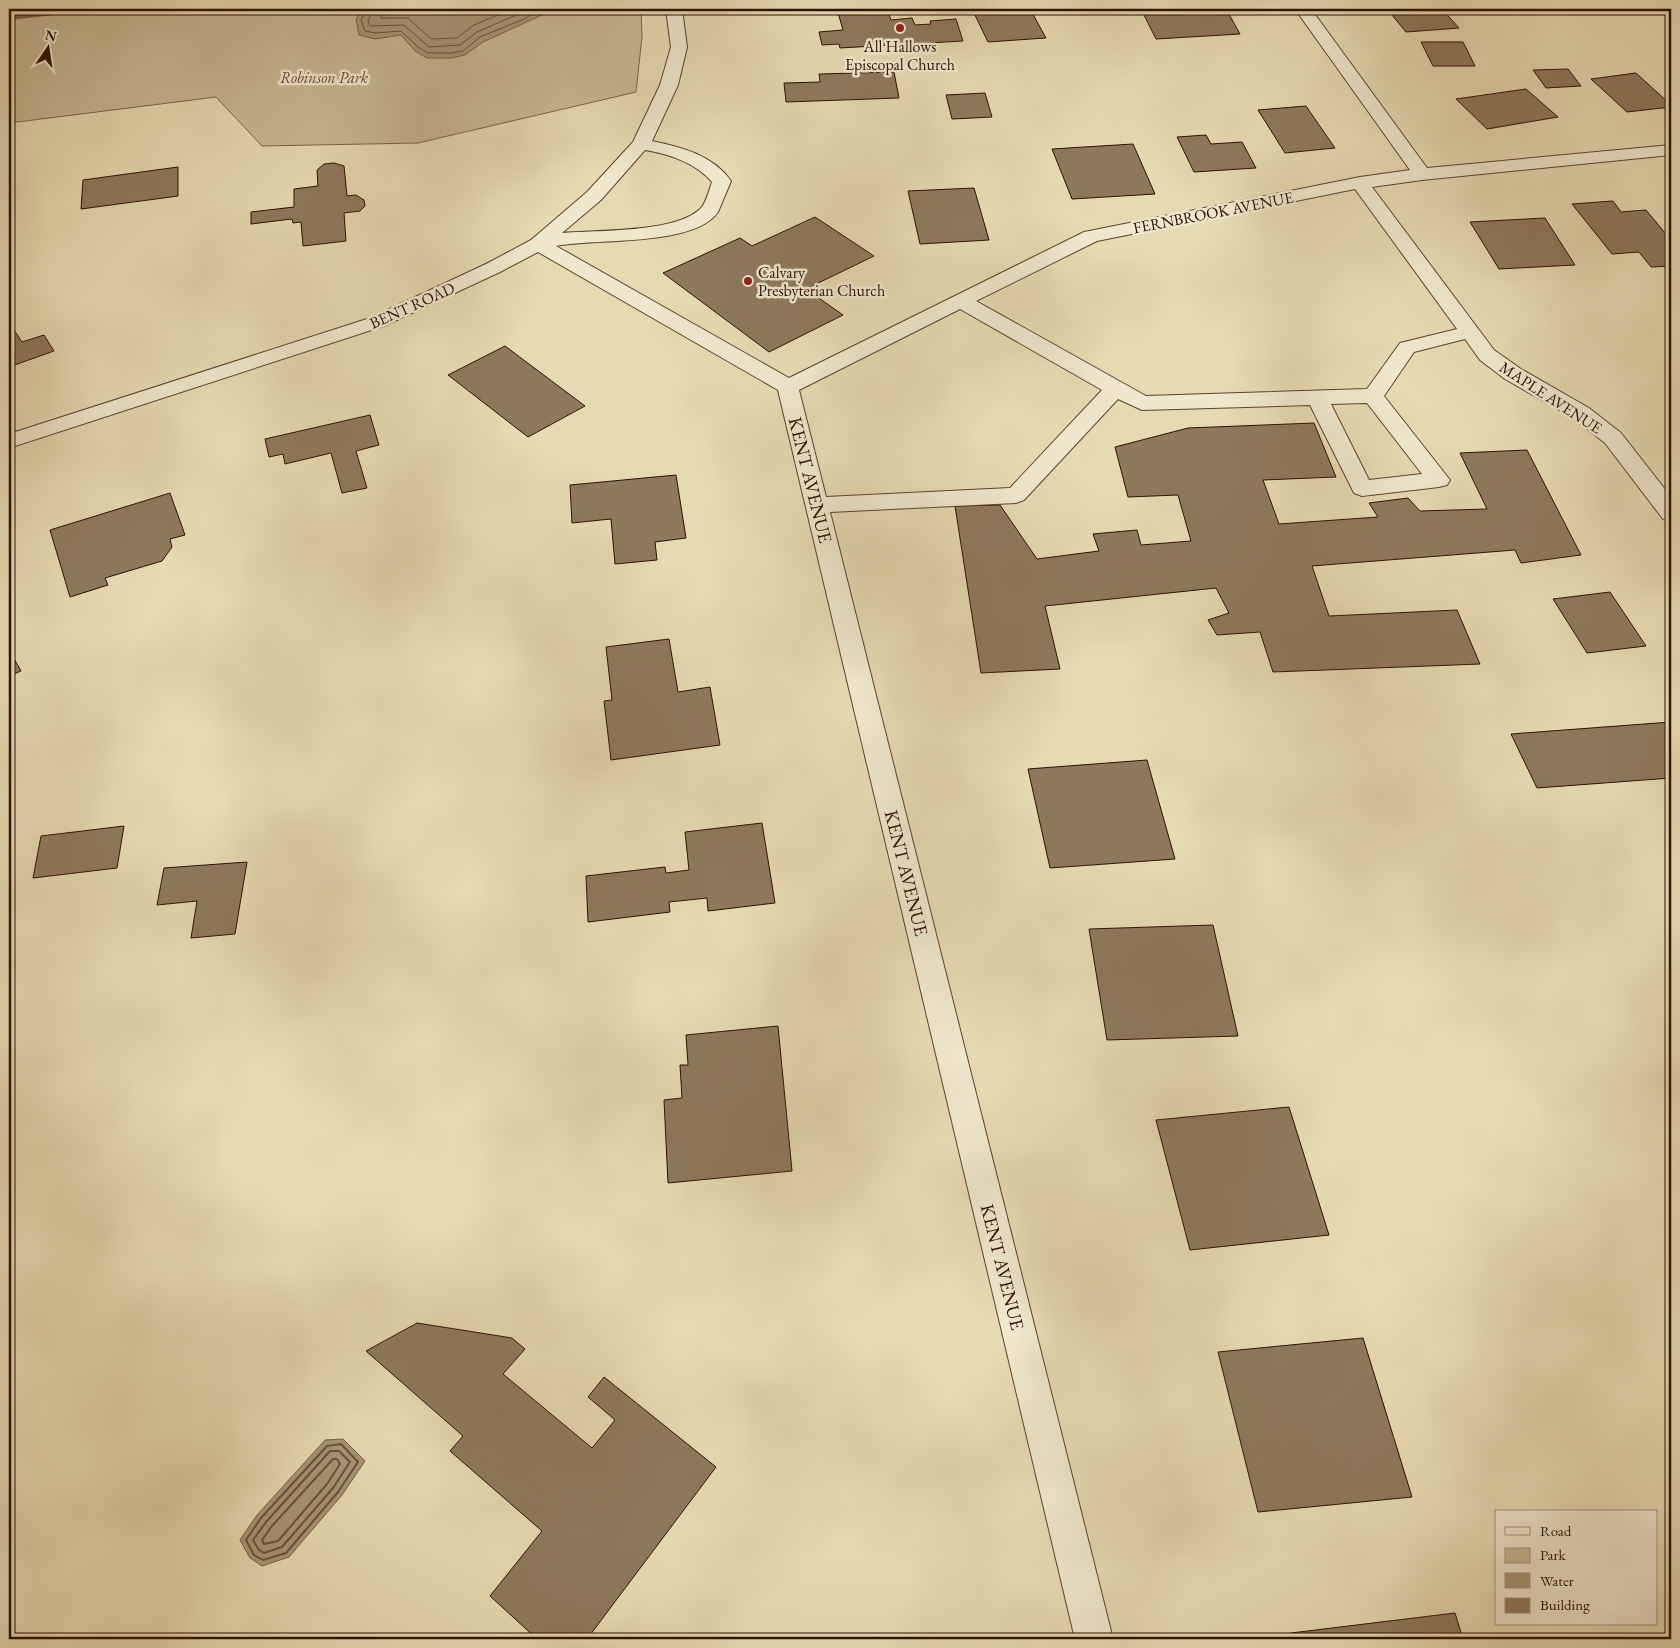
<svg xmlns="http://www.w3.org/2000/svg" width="1680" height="1648" font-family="'EB Garamond',serif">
	<rect width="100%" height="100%" fill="#e6dab3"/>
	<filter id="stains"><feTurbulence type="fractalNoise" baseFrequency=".004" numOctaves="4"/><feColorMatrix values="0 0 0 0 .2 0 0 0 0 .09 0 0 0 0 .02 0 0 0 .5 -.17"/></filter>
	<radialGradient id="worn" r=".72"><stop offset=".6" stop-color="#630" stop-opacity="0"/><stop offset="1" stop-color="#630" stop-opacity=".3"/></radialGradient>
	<!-- green -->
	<polygon fill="#c7b895" stroke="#7a644a" points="9,9 641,9 642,37 636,92 418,143 262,146 216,97 9,123"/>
	<!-- water -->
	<g fill="#a79576" stroke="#776047">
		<polygon points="363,9 545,9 544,14 483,42 465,55 451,58 427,58 415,51 401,35 375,39 359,35 356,19"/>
		<polygon points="343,1439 365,1461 342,1495 289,1557 262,1566 250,1558 240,1540 257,1515 325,1440"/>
	</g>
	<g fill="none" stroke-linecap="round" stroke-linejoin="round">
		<!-- shore-far1 -->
		<g stroke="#6a523b" stroke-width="1">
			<polyline points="367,9 361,20 365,31 376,33 401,31 418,47 428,53 451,53 463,51 480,37 524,19 540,9"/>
			<polyline points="373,9 368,21 370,26 404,25 429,47 460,45 477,32 530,9"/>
			<polyline points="381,9 381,18 408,18 431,39 457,38 474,25 512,9"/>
		</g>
		<!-- shore -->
		<g stroke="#6a523b" stroke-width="2">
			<polygon points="341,1444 358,1462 338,1492 286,1553 263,1560 254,1555 246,1540 261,1518 327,1446"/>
			<polygon points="330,1451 339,1451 350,1462 333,1488 282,1547 264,1553 259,1550 253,1540 266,1522"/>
			<polygon points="333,1459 337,1459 340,1464 327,1484 278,1541 264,1544 262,1540 272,1526"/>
		</g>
		<!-- stream -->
		<polygon fill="#776047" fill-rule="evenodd" points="61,9 87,9 83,12 9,20 9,14"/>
	</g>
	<!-- building -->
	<g fill="#8e795d" stroke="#2e1000">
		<polygon points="837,9 887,9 891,20 912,18 915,25 931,24 930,21 956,19 963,41 840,48 839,44 822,45 819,32 843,30"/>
		<polygon points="996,9 1030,9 1046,38 988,42 973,11"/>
		<polygon points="1141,9 1226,9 1240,34 1156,39"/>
		<polygon points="1387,9 1442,9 1459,28 1406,32"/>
		<polygon points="1421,42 1463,42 1475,66 1433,66"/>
		<polygon points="1568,69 1581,86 1546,88 1533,70"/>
		<polygon points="894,72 899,98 786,102 784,83 820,82 819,74"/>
		<polygon points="1636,73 1671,105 1671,107 1627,112 1591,79"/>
		<polygon points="1526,89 1558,117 1487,129 1456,99"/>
		<polygon points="985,93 992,117 952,119 946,95"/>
		<polygon points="1306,106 1335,148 1285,153 1258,110"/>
		<polygon points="1206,135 1211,144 1242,142 1256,168 1194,172 1177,137"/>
		<polygon points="1133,144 1155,194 1072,199 1052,149"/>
		<polygon points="334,163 344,166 347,196 356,195 364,200 365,206 360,211 344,213 346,241 303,246 301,222 293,223 292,219 251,224 251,212 294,207 294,189 318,186 317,170 324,164"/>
		<polygon points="178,167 178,196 81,209 83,180"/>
		<polygon points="974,188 989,240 920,244 908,191"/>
		<polygon points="1613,201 1621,212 1646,210 1671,240 1671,266 1651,267 1639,252 1612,254 1572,204"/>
		<polygon points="815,217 874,256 806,289 843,315 769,352 663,273 740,238 752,246"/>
		<polygon points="1545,218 1575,265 1499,269 1470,222"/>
		<polygon points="14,330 22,342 44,335 54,351 9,367 9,332"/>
		<polygon points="505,346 585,406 528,437 448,375"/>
		<polygon points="370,415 379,445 356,451 367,488 342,493 331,453 285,464 283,454 269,457 265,439"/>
		<polygon points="1314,423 1336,477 1263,480 1279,524 1378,517 1369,503 1408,498 1420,511 1487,509 1460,453 1527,450 1581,555 1521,563 1515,550 1312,566 1329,616 1457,610 1480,664 1273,672 1260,632 1217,635 1208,620 1229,613 1216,588 1045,606 1060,669 981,673 955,506 1000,505 1037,559 1099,551 1093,534 1137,530 1141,545 1191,541 1178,495 1128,497 1115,447 1188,428"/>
		<polygon points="676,475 686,538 655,542 657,560 615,564 611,519 572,523 570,485"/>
		<polygon points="170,493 185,535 170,539 172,547 162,561 105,578 108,585 70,597 50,530"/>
		<polygon points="1610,592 1646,646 1587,653 1553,599"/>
		<polygon points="669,639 678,692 710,687 720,745 611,760 604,701 612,700 606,647"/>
		<polygon points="9,650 21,671 9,676"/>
		<polygon points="1671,722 1671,778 1537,788 1511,734"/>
		<polygon points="1147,760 1175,859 1050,868 1028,769"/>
		<polygon points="762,823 775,903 708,911 707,898 669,902 670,912 588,922 586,876 665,867 666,873 689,870 685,832"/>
		<polygon points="124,826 117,868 33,878 41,836"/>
		<polygon points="247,862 235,934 191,938 197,901 157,905 164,868"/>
		<polygon points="1213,925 1238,1036 1107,1040 1089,929"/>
		<polygon points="778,1026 792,1171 668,1183 664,1100 682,1098 680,1065 688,1065 686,1035"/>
		<polygon points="1289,1107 1329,1235 1190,1250 1156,1120"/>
		<polygon points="417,1323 512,1338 525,1349 503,1374 592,1448 615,1420 588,1397 604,1377 716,1467 587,1639 537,1639 490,1596 542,1531 450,1451 463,1436 366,1351"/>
		<polygon points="1363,1338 1412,1497 1258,1512 1218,1352"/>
		<polygon points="1455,1613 1463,1639 1293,1639 1291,1633"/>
	</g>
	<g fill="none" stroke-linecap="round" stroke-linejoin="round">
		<!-- minor casing -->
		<g stroke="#5c422d" stroke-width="2">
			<path id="minor" d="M666 9H682L687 47 678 85 652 141C681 147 713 155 731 181L718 212C694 247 595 238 556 246L789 378 1084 232 1360 177 1410 170 1295 9H1311L1427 168 1671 145V155L1422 180 1372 187 1494 350 1521 369 1589 408 1621 433 1671 497V521L1663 519 1605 443 1573 418 1505 379 1480 360 1465 339 1414 352 1384 396 1450 480 1447 485 1439 487 1362 496 1354 493 1310 405 1142 410 1118 399 1024 500 1016 503 830 512 1113 1639H1075L778 390 538 252 500 272 384 326 9 448V434L370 318 486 264 531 240 587 192 633 142 660 85 671 47ZM645 150C669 154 696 163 712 182 709 190 706 204 700 209 675 233 597 230 562 233L601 200ZM1355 189 1457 329 1400 343 1367 389 1146 396 976 301 1097 241ZM960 309 1102 390 1010 488 826 497 799 390ZM1367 403 1422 474 1369 480 1331 404Z"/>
		</g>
		<!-- minor -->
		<use href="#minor" fill="#efe7ce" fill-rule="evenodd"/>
	</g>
	<!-- markers -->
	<g fill="#8f2418" stroke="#efe7ce" stroke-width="2">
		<circle cx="900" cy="28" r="5"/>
		<circle cx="748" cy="281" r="5"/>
	</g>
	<g text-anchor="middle" stroke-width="5" stroke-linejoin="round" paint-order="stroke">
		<!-- far-poi labels -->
		<g font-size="16" fill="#2e1000" stroke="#efe7ce">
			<text x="900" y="52">All Hallows<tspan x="900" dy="18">Episcopal Church</tspan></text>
			<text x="758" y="278" text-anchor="start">Calvary<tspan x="758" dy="18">Presbyterian Church</tspan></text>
		</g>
		<!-- far-park labels -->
		<g font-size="16" font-style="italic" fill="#644b34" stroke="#efe7ce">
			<text x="324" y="83">Robinson Park</text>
		</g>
		<!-- far-street labels -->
		<g font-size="16" fill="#2e1000" stroke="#efe7ce">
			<text transform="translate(1213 212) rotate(-11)" y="6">FERNBROOK AVENUE</text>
			<text transform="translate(412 305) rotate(-24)" y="6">BENT ROAD</text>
			<text transform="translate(1551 397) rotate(33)" y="6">MAPLE AVENUE</text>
		</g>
		<!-- street labels -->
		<g font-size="19" fill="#2e1000" stroke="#efe7ce">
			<text transform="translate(811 480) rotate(76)" y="7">KENT AVENUE</text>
			<text transform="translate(907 873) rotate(76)" y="7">KENT AVENUE</text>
			<text transform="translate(1003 1267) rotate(76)" y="7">KENT AVENUE</text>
		</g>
	</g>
	<!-- margin -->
	<rect width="1680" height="1648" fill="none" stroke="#e6dab3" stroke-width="30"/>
	<rect x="10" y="10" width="1660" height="1628" fill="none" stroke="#2e1000" stroke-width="2.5"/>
	<rect x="15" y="15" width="1650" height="1618" fill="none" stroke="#2e1000"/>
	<!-- legend -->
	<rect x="1495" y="1510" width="162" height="115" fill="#efe7ce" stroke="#a2917c"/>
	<rect x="1505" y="1527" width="25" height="8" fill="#efe7ce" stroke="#a2917c"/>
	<text x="1540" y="1536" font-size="15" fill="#2e1000">Road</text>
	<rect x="1505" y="1548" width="25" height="15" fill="#c7b895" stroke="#a2917c"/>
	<text x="1540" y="1560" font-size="15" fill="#2e1000">Park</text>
	<rect x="1505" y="1573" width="25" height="15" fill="#a79576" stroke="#a2917c"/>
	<text x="1540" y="1586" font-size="15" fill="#2e1000">Water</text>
	<rect x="1505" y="1598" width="25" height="15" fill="#8e795d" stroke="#a2917c"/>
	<text x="1540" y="1610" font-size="15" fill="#2e1000">Building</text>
	<!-- north arrow -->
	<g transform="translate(48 48) rotate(13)" stroke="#efe7ce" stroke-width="4" paint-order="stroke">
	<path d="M0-4L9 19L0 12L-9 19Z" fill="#2e1000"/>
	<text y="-8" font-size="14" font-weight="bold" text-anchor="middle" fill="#2e1000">N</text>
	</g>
	<rect width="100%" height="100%" filter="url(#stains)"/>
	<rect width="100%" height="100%" fill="url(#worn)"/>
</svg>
